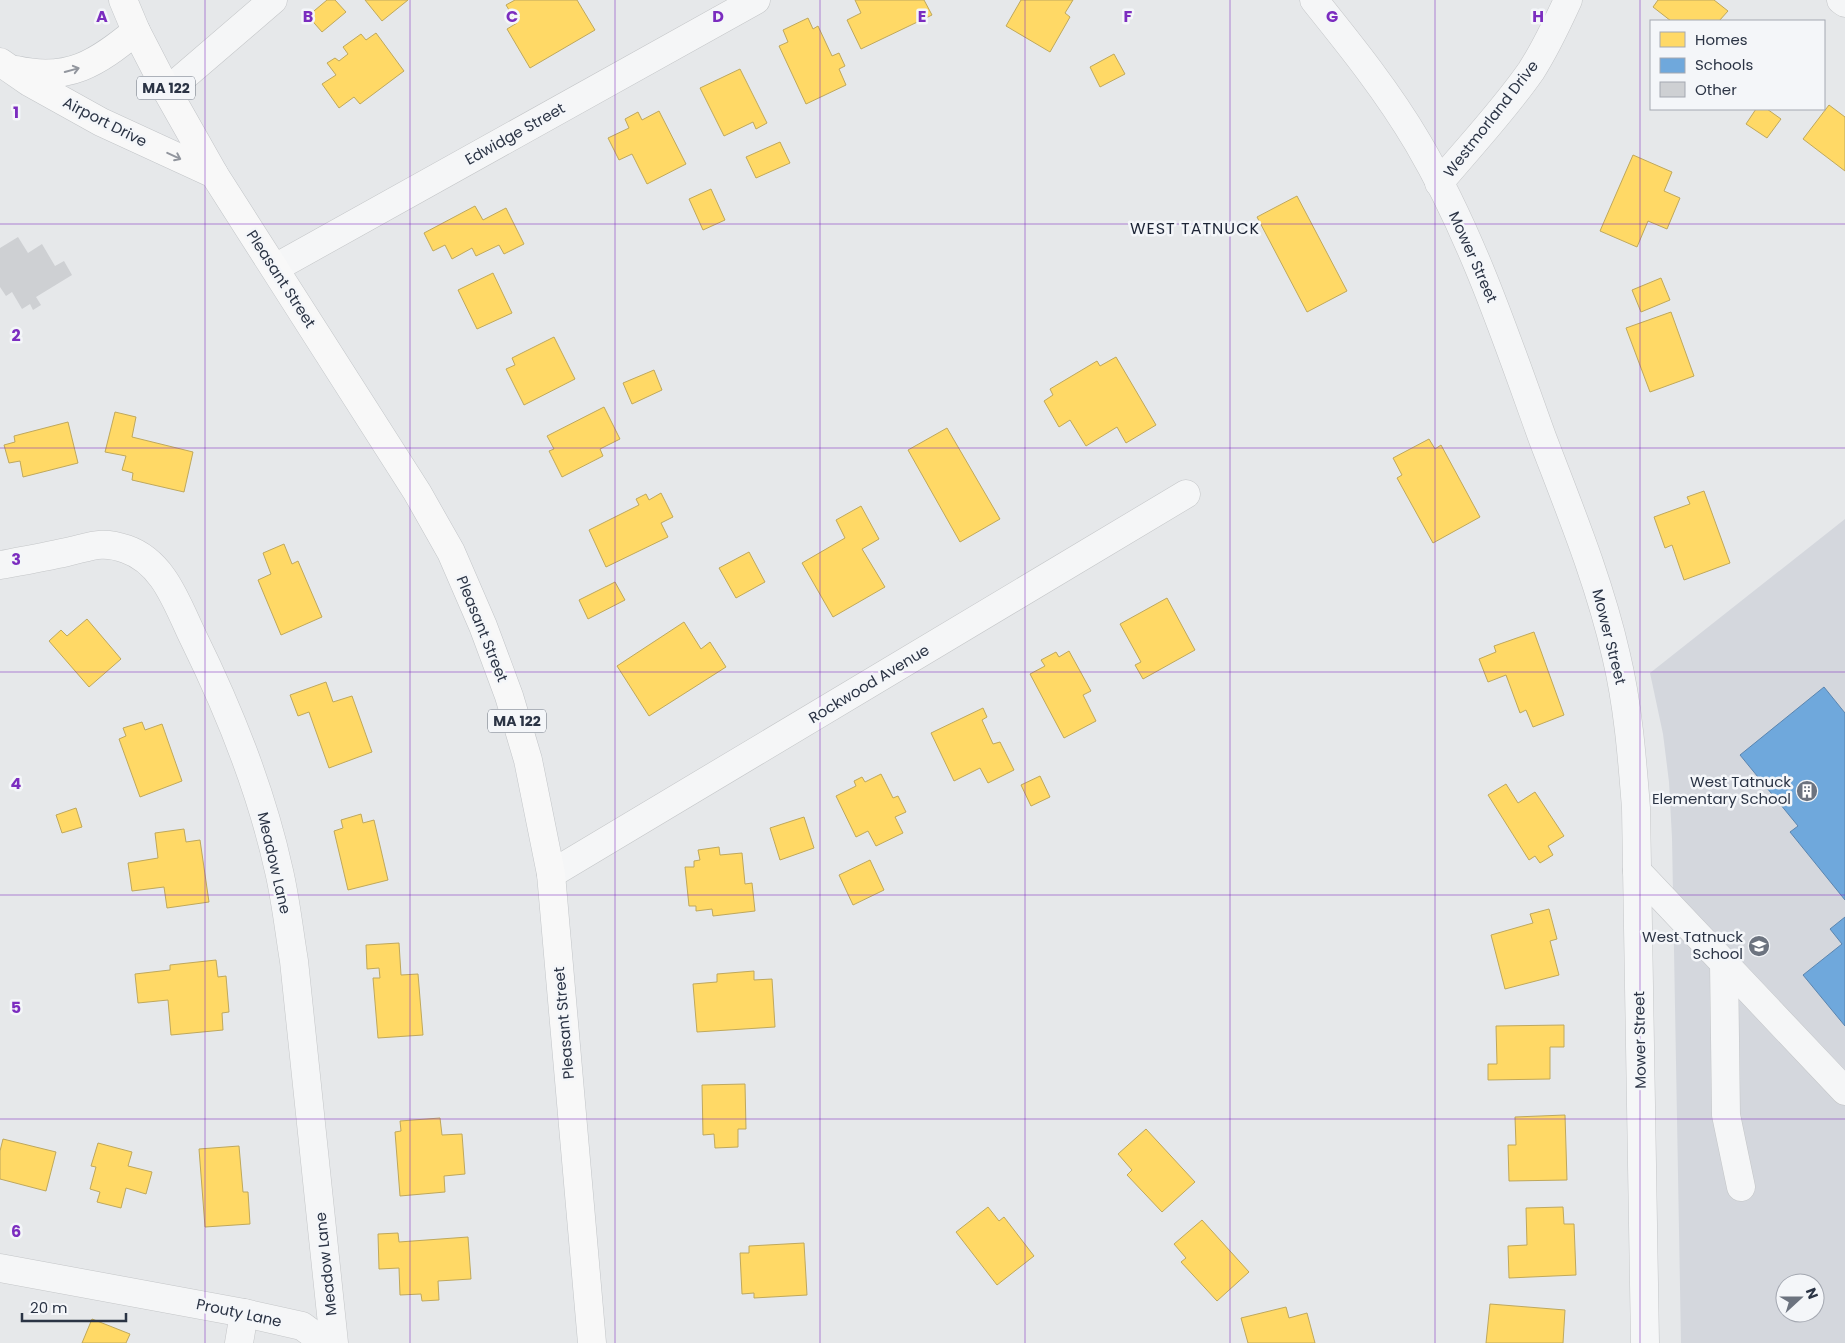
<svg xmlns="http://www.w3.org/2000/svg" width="1845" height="1343" font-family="Poppins,sans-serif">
	<rect width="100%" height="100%" fill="#e6e8ea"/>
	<!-- built -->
	<path fill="#d4d7dd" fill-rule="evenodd" d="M1845 519V1343H1681L1672 838 1669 782 1663 734 1650 673ZM1785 1283H1815V1313H1785Z"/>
	<!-- homes -->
	<g fill="#ffd966" stroke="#bfa85c">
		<polygon points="327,0 335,0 346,12 322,32 308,16"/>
		<polygon points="365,0 408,0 382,21"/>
		<polygon points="515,0 577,0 595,30 530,68 507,29 517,23 506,5"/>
		<polygon points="855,0 924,0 932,15 861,49 847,20 861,13"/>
		<polygon points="1021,0 1073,0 1065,13 1070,17 1050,52 1006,26"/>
		<polygon points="1658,0 1714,0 1728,11 1719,21 1671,21 1653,7"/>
		<polygon points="808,18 813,29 818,26 832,56 839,53 845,66 839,69 846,85 806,104 779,46 788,42 783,30"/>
		<polygon points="376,33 404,71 360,104 354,97 339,108 322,84 336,75 327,63 335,58 339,61 348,54 343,47 361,34 366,40"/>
		<polygon points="1114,54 1125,74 1100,87 1090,67"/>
		<polygon points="740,69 767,123 756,129 753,122 724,136 700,88"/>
		<polygon points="1829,105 1845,117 1845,171 1803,139"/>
		<polygon points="1756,109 1767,109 1781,119 1767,138 1746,124"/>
		<polygon points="659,111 686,164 647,184 632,154 619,160 608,138 629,128 625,119 638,112 642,120"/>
		<polygon points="780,142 790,163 756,178 746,157"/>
		<polygon points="1633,155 1672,172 1664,191 1680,198 1667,229 1648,221 1637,247 1600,231"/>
		<polygon points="711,189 725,220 703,230 689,199"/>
		<polygon points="1297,196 1347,291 1307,312 1257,217"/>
		<polygon points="475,206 483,220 506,208 524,244 504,254 499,245 476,256 472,248 452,259 445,245 433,251 424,233"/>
		<polygon points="493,273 512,313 477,329 458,290"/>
		<polygon points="1661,278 1670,300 1641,312 1632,290"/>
		<polygon points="1671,312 1694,376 1650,392 1626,328"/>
		<polygon points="554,337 575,379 524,405 506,369 515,365 512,358"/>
		<polygon points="1116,357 1156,425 1126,443 1117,427 1086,446 1070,420 1059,427 1044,401 1053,395 1050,389 1097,361 1100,366"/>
		<polygon points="654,370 662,390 632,404 623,383"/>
		<polygon points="604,407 620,439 600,449 603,456 562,477 549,451 554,449 547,436"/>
		<polygon points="115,412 136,417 132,437 193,452 184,492 132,480 133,473 122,470 126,456 105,452"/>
		<polygon points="68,422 78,463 23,477 20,461 9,463 4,445 15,442 14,436"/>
		<polygon points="947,428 1000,519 960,542 908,450"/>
		<polygon points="1429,439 1435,449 1441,445 1480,517 1433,543 1397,478 1402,475 1393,458"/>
		<polygon points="1704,491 1730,563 1684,580 1672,545 1665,548 1654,517 1690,504 1687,497"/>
		<polygon points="661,493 673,517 661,523 668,537 606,567 589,530 639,505 636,499 646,494 649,500"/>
		<polygon points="861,506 879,539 862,549 885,587 833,617 802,563 845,538 836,520"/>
		<polygon points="284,544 292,564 298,561 322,617 281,635 258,580 271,574 263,553"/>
		<polygon points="749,552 765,582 736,598 719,568"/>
		<polygon points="615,582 625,600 588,619 579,600"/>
		<polygon points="1167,598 1195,650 1143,679 1135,665 1141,662 1120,624"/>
		<polygon points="87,619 121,659 89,687 49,641 61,630 67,636"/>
		<polygon points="684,622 701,649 710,642 726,667 649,716 617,666"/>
		<polygon points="1534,632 1564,715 1533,727 1526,710 1520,713 1506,675 1488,682 1479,659 1496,652 1494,646"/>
		<polygon points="1069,651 1091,691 1083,695 1096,721 1064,738 1030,674 1045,666 1041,660 1056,652 1059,657"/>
		<polygon points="326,682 333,702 352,696 372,752 329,768 309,712 298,716 290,695"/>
		<polygon points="983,708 987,717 982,720 993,744 1000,742 1014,770 988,783 980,768 954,781 931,733"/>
		<polygon points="142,722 145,730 162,724 182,781 140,797 119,739 126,736 123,728"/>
		<polygon points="881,774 893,798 898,796 906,812 895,817 903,833 876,846 868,831 856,837 836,796 856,786 854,781 862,777 865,782"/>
		<polygon points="1040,776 1050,797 1031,806 1021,785"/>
		<polygon points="1506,784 1518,803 1535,792 1564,836 1548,846 1553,855 1540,863 1535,856 1529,860 1488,795"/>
		<polygon points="76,808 82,827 62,833 56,815"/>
		<polygon points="361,814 363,823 374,820 388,880 348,890 334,831 343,828 341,820"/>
		<polygon points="804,817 814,848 780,860 770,828"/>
		<polygon points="184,829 186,842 200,840 209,902 167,908 164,887 132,891 128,863 158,858 155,833"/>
		<polygon points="719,847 720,855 742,853 745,884 752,883 755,911 713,916 712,909 696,911 696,906 689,906 685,867 694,867 694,861 700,860 698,850"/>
		<polygon points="870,860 884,890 853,905 839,875"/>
		<polygon points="1549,909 1557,939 1550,941 1559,975 1505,989 1491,935 1533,923 1530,914"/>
		<polygon points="399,943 401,975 418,974 423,1035 378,1038 373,978 380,978 379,968 367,969 366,945"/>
		<polygon points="216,960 218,977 226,976 229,1012 222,1013 223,1030 171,1035 168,1000 138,1003 135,974 170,970 170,965"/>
		<polygon points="754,971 754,980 772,979 775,1027 697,1032 693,984 717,982 717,974"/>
		<polygon points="1564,1025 1564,1047 1550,1047 1550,1079 1488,1080 1488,1064 1497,1064 1496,1026"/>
		<polygon points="745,1084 746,1129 738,1129 738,1147 715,1148 714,1134 703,1135 702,1085"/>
		<polygon points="1565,1115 1567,1180 1509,1181 1508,1145 1516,1145 1515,1117"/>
		<polygon points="440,1118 442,1135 462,1134 465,1174 444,1176 445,1192 400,1196 395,1132 401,1131 400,1121"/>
		<polygon points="1146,1129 1195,1182 1162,1212 1127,1175 1132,1170 1118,1154"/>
		<polygon points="3,1139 56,1152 46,1191 0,1179 0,1151"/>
		<polygon points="98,1143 132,1152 128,1166 152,1172 146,1194 126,1188 121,1208 97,1202 100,1192 90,1189 96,1167 91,1166"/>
		<polygon points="239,1146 243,1192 248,1192 250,1224 205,1227 199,1149"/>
		<polygon points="988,1207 999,1221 1004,1217 1034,1256 997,1285 956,1232"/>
		<polygon points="1563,1207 1564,1224 1574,1224 1576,1275 1509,1278 1508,1246 1527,1245 1526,1208"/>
		<polygon points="1202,1220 1249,1272 1217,1301 1181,1262 1186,1258 1174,1244"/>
		<polygon points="398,1233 399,1242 468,1237 471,1279 438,1281 439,1300 422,1301 421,1294 400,1295 399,1268 379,1269 378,1234"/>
		<polygon points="804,1243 807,1295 754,1298 754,1293 742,1294 740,1253 749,1253 749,1246"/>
		<polygon points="1490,1304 1565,1310 1563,1343 1486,1343"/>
		<polygon points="1286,1307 1289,1318 1307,1313 1315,1343 1248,1343 1241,1318"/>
		<polygon points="92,1319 130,1334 126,1343 82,1343"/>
	</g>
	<!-- schools -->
	<g fill="#6fa8dc" stroke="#5b85af">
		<polygon points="1824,687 1845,713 1845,900 1790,832 1798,826 1740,755"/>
		<polygon points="1845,917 1845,1026 1803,975 1842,944 1830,929"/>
	</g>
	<!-- building -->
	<polygon fill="#ced0d3" points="18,237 28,253 42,244 55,266 64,261 72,275 36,297 41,305 33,310 30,304 22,309 12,292 6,296 0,287 0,248"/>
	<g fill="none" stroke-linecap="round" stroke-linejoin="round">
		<!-- minor casing -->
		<g stroke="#c4c6c8" stroke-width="29">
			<g id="minor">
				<path d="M1314 0C1351 46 1388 92 1418 143 1472 235 1506 337 1542 437 1569 508 1599 580 1616 655 1628 705 1632 757 1636 808L1645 1343"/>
				<polyline points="1841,0 1845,3"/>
				<polyline points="167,91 273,0"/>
				<path d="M1439 183C1470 146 1504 110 1531 71 1546 48 1557 24 1568 0"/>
				<polyline points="275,268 756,0"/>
				<path d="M0 565C22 561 45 557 67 552 90 547 101 540 126 549 164 562 177 604 193 637 230 712 261 789 279 871 286 901 289 931 294 961L334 1343"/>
				<polyline points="1637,871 1845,1091"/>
				<polyline points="551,874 1186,494"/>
				<polyline points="1724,962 1726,1115 1741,1187"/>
				<polyline points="0,1268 244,1313 302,1326 325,1343"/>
				<polyline points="239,1343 244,1313"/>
			</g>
		</g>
		<!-- major casing -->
		<g stroke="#c2c5c8" stroke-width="29">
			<g id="major">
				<polyline points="123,0 136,31 167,91 214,174 417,492 451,552 483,626 509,696 528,760 551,874 592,1343"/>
				<polyline points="0,62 29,82 101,122 214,174"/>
				<path d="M16 70C69 82 97 63 136 31"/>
			</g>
		</g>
		<!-- minor -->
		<use href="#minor" stroke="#f5f6f7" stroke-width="28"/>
		<!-- major -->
		<use href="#major" stroke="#f8f8f8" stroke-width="28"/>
	</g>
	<!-- one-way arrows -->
	<defs><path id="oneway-shaft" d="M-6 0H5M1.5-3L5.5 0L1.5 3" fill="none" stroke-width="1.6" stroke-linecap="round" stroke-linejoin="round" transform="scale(1.25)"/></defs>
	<g stroke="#92969e">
		<use href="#oneway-shaft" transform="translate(72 70) rotate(-15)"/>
		<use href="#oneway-shaft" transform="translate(174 156) rotate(25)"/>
	</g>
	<!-- grid -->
	<path fill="none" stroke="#7b2cbf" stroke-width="1" stroke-opacity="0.55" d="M205 0V1343M410 0V1343M615 0V1343M820 0V1343M1025 0V1343M1230 0V1343M1435 0V1343M1640 0V1343M0 224H1845M0 448H1845M0 672H1845M0 895H1845M0 1119H1845"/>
	<!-- icons -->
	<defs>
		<g id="building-disc" transform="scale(1.125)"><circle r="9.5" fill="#6c737f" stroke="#f4f6f9"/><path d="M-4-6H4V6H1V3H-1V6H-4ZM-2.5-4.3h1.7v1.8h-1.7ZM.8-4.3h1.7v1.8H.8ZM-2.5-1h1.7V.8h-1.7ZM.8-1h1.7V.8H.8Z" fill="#fff"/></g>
		<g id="school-disc" transform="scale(1.125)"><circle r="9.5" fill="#6c737f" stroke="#f4f6f9"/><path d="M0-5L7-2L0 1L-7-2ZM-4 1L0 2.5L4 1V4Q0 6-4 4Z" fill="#fff"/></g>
	</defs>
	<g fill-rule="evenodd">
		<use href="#building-disc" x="1807" y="791"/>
		<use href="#school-disc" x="1759" y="946"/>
	</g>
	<g text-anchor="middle" stroke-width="5" stroke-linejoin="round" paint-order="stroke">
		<!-- shield labels -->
		<g fill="#f4f6f9" stroke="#676e7b" stroke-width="1">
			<rect x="137" y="76.5" width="58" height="23" rx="4"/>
			<rect x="488" y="709.5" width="58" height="23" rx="4"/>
		</g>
		<g font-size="14" font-weight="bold" fill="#2b3445">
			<text x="166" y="93">MA 122</text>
			<text x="517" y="726">MA 122</text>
		</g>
		<!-- street labels -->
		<g font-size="15" fill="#2b3445" stroke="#f4f6f9">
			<text transform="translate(1491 119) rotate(-52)" y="5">Westmorland Drive</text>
			<text transform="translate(105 122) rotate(27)" y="5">Airport Drive</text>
			<text transform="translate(515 134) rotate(-29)" y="5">Edwidge Street</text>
			<text transform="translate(1473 257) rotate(66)" y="5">Mower Street</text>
			<text transform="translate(281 279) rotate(57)" y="5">Pleasant Street</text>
			<text transform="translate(482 629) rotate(68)" y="5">Pleasant Street</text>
			<text transform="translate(1609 637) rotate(76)" y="5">Mower Street</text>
			<text transform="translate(869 684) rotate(-31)" y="5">Rockwood Avenue</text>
			<text transform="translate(274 863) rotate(77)" y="5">Meadow Lane</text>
			<text transform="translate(564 1023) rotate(-95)" y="5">Pleasant Street</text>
			<text transform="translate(1640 1040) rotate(-91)" y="5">Mower Street</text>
			<text transform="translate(326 1264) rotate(-96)" y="5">Meadow Lane</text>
			<text transform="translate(239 1313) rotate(12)" y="5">Prouty Lane</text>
		</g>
		<!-- poi labels -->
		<g font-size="15" fill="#2b3445" stroke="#f4f6f9" text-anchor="end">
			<text x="1791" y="787">West Tatnuck<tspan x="1791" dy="17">Elementary School</tspan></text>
			<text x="1743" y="942">West Tatnuck<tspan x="1743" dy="17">School</tspan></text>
		</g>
		<!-- neighbourhood labels -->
		<g font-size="16" letter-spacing="1" fill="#1d2536" stroke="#f4f6f9">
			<text x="1195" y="234">WEST TATNUCK</text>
		</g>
	</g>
	<g font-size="16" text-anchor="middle" font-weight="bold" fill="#7b2cbf" stroke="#f4f6f9" stroke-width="5" stroke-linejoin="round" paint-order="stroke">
		<text x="102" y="22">A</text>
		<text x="308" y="22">B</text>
		<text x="512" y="22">C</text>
		<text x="718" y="22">D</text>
		<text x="922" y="22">E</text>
		<text x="1128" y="22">F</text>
		<text x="1332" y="22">G</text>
		<text x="1538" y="22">H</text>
		<text x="16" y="118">1</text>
		<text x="16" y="341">2</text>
		<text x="16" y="565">3</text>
		<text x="16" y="789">4</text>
		<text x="16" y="1013">5</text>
		<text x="16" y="1237">6</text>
	</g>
	<!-- legend -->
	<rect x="1650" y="20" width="175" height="90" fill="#f4f6f9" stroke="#a4a8b1"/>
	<rect x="1660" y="32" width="25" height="15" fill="#ffd966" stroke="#a4a8b1"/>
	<text x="1695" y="45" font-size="15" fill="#2b3445">Homes</text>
	<rect x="1660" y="58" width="25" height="15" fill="#6fa8dc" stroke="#a4a8b1"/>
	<text x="1695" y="70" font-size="15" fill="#2b3445">Schools</text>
	<rect x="1660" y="82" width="25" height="15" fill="#ced0d3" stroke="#a4a8b1"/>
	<text x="1695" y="95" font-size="15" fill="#2b3445">Other</text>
	<!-- north arrow -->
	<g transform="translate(1800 1298) rotate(69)"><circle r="24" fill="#f4f6f9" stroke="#a4a8b1"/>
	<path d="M0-4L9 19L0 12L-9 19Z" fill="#6c737f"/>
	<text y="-8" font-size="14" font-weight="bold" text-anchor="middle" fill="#2b3445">N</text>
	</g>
	<!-- scale -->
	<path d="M22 1313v8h104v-8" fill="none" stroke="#2b3445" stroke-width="2.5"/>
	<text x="30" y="1313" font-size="15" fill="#2b3445" stroke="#f4f6f9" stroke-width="4" paint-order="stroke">20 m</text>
</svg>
